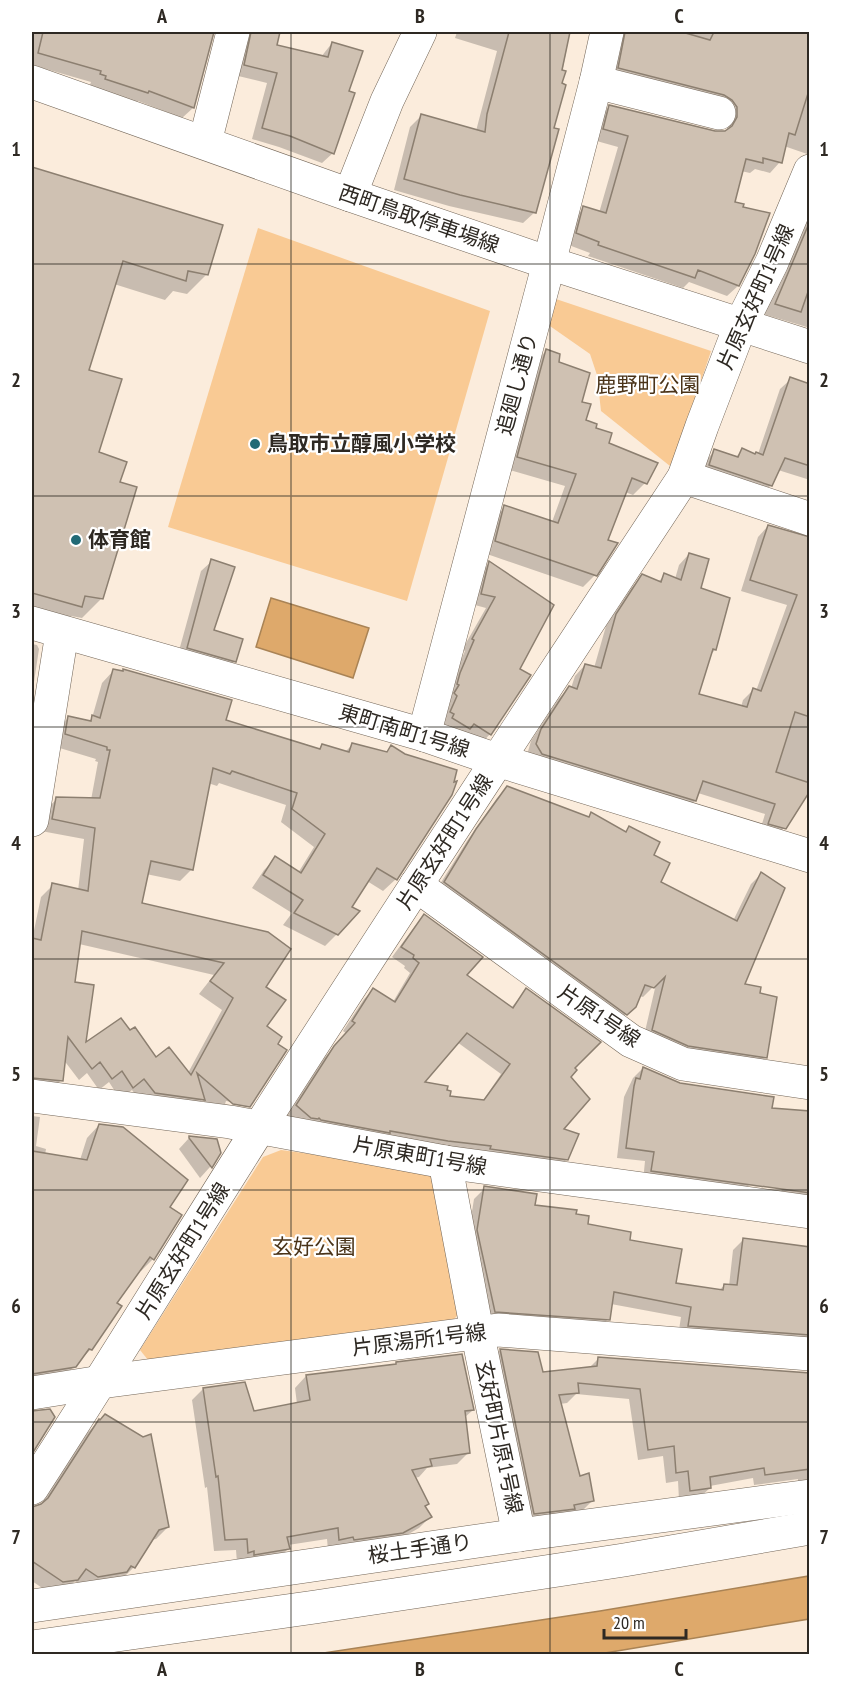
<svg xmlns="http://www.w3.org/2000/svg" width="841" height="1686" font-family="'PT Sans Narrow','Noto Sans JP',sans-serif">
	<rect width="100%" height="100%" fill="#fbecdc"/>
	<!-- green -->
	<g fill="#f9ca94">
		<polygon points="258,228 490,311 407,601 168,527"/>
		<polygon points="553,298 711,351 685,429 670,466 601,411 597,375 590,354 547,324"/>
		<polygon points="281,1150 427,1170 438,1185 462,1311 452,1321 148,1360 140,1350 263,1157"/>
	</g>
	<!-- water -->
	<g fill="#dea96b" stroke="#a98355" stroke-width="1.5">
		<polygon points="271,598 369,628 353,678 256,647"/>
		<polygon points="809,1576 809,1619 599,1654 317,1654 600,1611"/>
	</g>
	<!-- shadow -->
	<g fill="#0003" fill-rule="evenodd">
		<polygon points="32,32 212,32 193,108 182,118 138,101 136,103 95,90 96,87 90,85 91,82 32,65"/>
		<polygon points="248,32 265,32 278,35 275,46 321,57 332,43 347,92 333,153 322,163 279,147 252,139 267,83 234,75"/>
		<polygon points="457,32 570,32 535,212 523,223 449,206 394,190 410,127 421,116 476,131 497,51 455,38"/>
		<polygon points="616,32 810,32 810,155 784,146 780,162 770,173 755,169 750,173 741,171 733,203 741,208 770,215 738,286 727,296 689,282 683,288 588,256 590,253 566,244 573,219 584,208 599,213 618,147 593,140 599,117 610,106 715,133 726,132 727,130 727,119 608,79"/>
		<polygon points="32,168 222,226 206,275 187,294 173,291 165,300 114,284 88,371 98,453 118,483 102,598 82,618 71,616 61,626 32,618"/>
		<polygon points="810,217 810,328 763,314 804,223"/>
		<polygon points="546,351 557,363 580,403 584,420 645,483 633,495 625,492 595,575 583,587 484,553 493,519 505,507 552,522 565,486 506,469 534,363"/>
		<polygon points="791,379 810,405 810,480 778,470 770,486 760,496 699,476 704,462 715,451 735,458 742,450 754,456 758,454 780,389"/>
		<polygon points="768,526 810,539 810,788 784,828 774,839 759,834 765,814 698,793 695,801 684,811 527,755 531,741 559,698 569,688 571,688 575,676 585,665 594,668 606,626 632,587 643,576 658,582 665,575 675,579 679,565 689,554 700,589 728,599 715,650 710,655 697,695 741,707 743,700 753,690 756,691 787,605 741,591 758,537"/>
		<polygon points="212,561 212,631 235,661 224,672 177,658 201,571"/>
		<polygon points="490,563 518,670 490,734 480,745 440,723 450,685 465,651 462,650 486,608 471,604 479,573"/>
		<polygon points="32,644 37,645 39,649 32,695"/>
		<path d="M114 670 122 672 124 670 225 721 319 750 323 746 344 753 352 745 386 753 391 747 451 795 396 879 383 891 367 881 350 907 337 934 325 946 283 925 292 913 252 888 264 870 276 858 298 873 314 847 281 822 286 805 219 783 217 786 208 783 192 869 180 881 146 874 140 905 264 987 265 1027 249 1106 248 1107V1105L226 1101 225 1104 247 1108 237 1118 221 1115 202 1100 191 1111 143 1105 132 1090 120 1099 109 1082 99 1090 87 1073 79 1080 63 1059 61 1080 49 1093 32 1090V940L41 897 53 885 78 891 84 839 41 831 44 811 57 799 91 800 98 762 95 761 96 759 53 746 56 730 68 718 88 722 92 718 102 683ZM79 944 214 975 199 994 222 1010 188 1073 156 1059 84 1045 73 984Z"/>
		<polygon points="507,788 587,818 592,813 625,832 629,828 652,856 659,883 733,921 751,884 761,874 743,985 766,1057 756,1067 643,1040 656,984 643,997 639,996 634,1006 616,1024 435,892 467,841 497,798"/>
		<path d="M424 916 465 976 511 1008 526 990 573 1068 568 1077 562 1130 567 1159 557 1169 287 1116 324 1058 347 1034 343 1031 364 999 373 990 393 1002 410 973 404 968 405 966 392 957 415 926ZM457 1042 501 1074 482 1102 449 1098 423 1083Z"/>
		<polygon points="643,1068 750,1184 740,1194 643,1181 645,1161 617,1158 624,1097 633,1078"/>
		<polygon points="810,1113 810,1206 780,1200 792,1122"/>
		<polygon points="32,1116 40,1117 36,1146 46,1149 45,1155 80,1160 87,1138 99,1125 168,1207 180,1215 153,1259 141,1271 139,1270 115,1304 91,1349 62,1379 32,1384"/>
		<polygon points="190,1137 220,1152 210,1167 200,1178 179,1149"/>
		<polygon points="485,1188 534,1206 574,1216 586,1225 628,1241 674,1284 719,1290 725,1285 729,1286 733,1250 744,1239 810,1248 810,1349 678,1336 681,1317 611,1304 608,1319 598,1330 484,1322 467,1242 474,1199"/>
		<polygon points="500,1350 542,1374 589,1368 599,1358 810,1374 810,1486 798,1486 798,1479 754,1485 753,1478 710,1486 710,1488 699,1498 679,1500 678,1481 666,1483 663,1456 638,1460 629,1399 576,1394 567,1403 560,1404 579,1477 592,1501 582,1511 523,1524 490,1361"/>
		<polygon points="306,1376 473,1410 464,1418 469,1452 457,1464 427,1468 419,1477 414,1478 424,1507 430,1517 419,1528 391,1544 328,1550 327,1539 288,1545 288,1549 277,1560 237,1563 236,1550 214,1551 207,1487 205,1488 192,1400 203,1389 253,1413 297,1404 295,1388"/>
		<polygon points="49,1411 53,1417 32,1451 32,1412"/>
		<polygon points="99,1421 168,1527 156,1539 151,1540 134,1567 122,1579 85,1589 75,1581 64,1592 51,1594 32,1581 32,1508 39,1507 87,1433"/>
	</g>
	<!-- building -->
	<g fill="#cfc1b2" stroke="#8c7f70" stroke-width="1.5" fill-rule="evenodd">
		<polygon points="43,32 214,32 194,108 149,91 148,93 105,79 106,76 100,74 101,71 38,53"/>
		<polygon points="251,32 280,32 277,45 328,57 332,42 363,51 349,91 355,93 334,154 290,136 262,128 277,73 244,65"/>
		<polygon points="509,32 570,32 562,70 566,71 562,83 566,85 554,128 559,129 536,213 460,195 404,179 421,114 485,132 487,114"/>
		<polygon points="625,32 682,32 710,40 714,32 810,32 810,87 795,135 789,133 782,163 763,158 763,163 746,159 735,202 744,204 743,207 770,213 755,254 739,286 698,270 695,278 598,245 599,242 576,233 583,206 606,213 628,136 603,129 609,105 715,131 725,131 732,126 737,117 737,107 732,100 724,95 618,68"/>
		<polygon points="32,167 223,225 208,275 188,271 186,281 123,261 89,370 122,379 99,452 127,462 120,482 137,487 103,599 85,596 82,607 32,593"/>
		<polygon points="810,221 810,286 801,312 775,304"/>
		<polygon points="546,349 560,354 559,362 590,373 582,402 591,404 586,420 597,424 596,428 612,433 609,443 658,463 647,484 632,478 608,540 618,543 597,576 495,541 504,505 558,523 576,474 517,457"/>
		<polygon points="790,377 810,384 810,466 785,458 772,486 709,465 714,449 738,457 742,448 755,454 756,452 763,455"/>
		<polygon points="768,525 810,537 810,717 795,712 776,772 810,783 810,791 786,829 768,824 775,804 703,781 696,801 542,754 536,744 541,729 569,686 577,689 585,664 601,668 616,614 642,574 661,582 664,573 681,580 689,553 709,559 701,588 730,598 716,650 713,649 699,694 747,707 753,688 761,691 797,595 750,580"/>
		<polygon points="211,559 235,567 214,630 243,639 236,662 187,648"/>
		<polygon points="489,561 554,605 520,669 531,675 491,735 474,724 470,729 452,718 454,714 450,712 457,696 454,693 459,685 457,684 460,673 474,640 472,639 495,597 481,594"/>
		<path d="M113 669 123 671V669L232 700 226 720 320 749 322 744 349 752 352 743 387 752 391 745 405 754 457 770 454 782 457 781 452 795 397 880 377 868 352 907 360 911 338 935 294 913 303 900 263 875 275 856 301 873 325 834 292 809 297 793 232 771 230 774 213 768 193 870 151 861 142 903 268 932 291 949 266 987 286 1000 267 1026 282 1037 278 1044 287 1050 250 1107 233 1104 197 1073 205 1100 155 1093 144 1079 133 1088 122 1071 112 1079 100 1062 92 1069 68 1037 63 1081 32 1078V938L41 940 52 883 88 891 95 828 52 819 56 797 100 798 110 750H107V747L65 734 68 716 91 721 92 715 100 718ZM82 931 224 963 210 981 233 998 191 1075 169 1047 156 1057 135 1027 130 1030 121 1018 86 1042 94 985 75 982Z"/>
		<polygon points="507,786 589,817 591,812 626,832 629,826 660,842 654,855 670,863 661,882 737,921 761,872 785,888 745,984 761,987 760,993 777,997 767,1058 688,1046 652,1030 665,977 654,988 645,985 636,1007 627,1015 444,882 476,829"/>
		<path d="M424 914 483 957 467 975 513 1008 526 988 601 1042 575 1068 577 1070 571 1077 590 1099 564 1129 579 1134 568 1160 490 1149 491 1146 448 1141 390 1131V1133L321 1120 319 1118 318 1119 311 1118 296 1105 334 1046 355 1023 352 1021 373 988 395 1002 419 963 413 958 414 955 401 947ZM467 1033 510 1064 484 1100 450 1096 451 1091 447 1090 448 1086 425 1082Z"/>
		<polygon points="643,1067 680,1083 774,1097 772,1108 810,1111 810,1193 651,1171 654,1152 626,1148 634,1086 636,1078 640,1079"/>
		<polygon points="99,1124 123,1127 188,1180 170,1207 182,1215 154,1260 150,1257 117,1303 122,1306 92,1350 89,1349 76,1367 32,1374 32,1151 87,1160"/>
		<polygon points="189,1136 217,1139 221,1153 212,1168 189,1138"/>
		<polygon points="484,1186 537,1194 535,1205 577,1210 576,1214 589,1216 588,1224 631,1232 630,1240 682,1249 676,1283 723,1290 724,1284 737,1285 743,1238 810,1247 810,1335 688,1326 691,1307 614,1292 610,1320 495,1312 477,1230"/>
		<polygon points="500,1349 538,1352 543,1372 597,1366 598,1357 810,1373 810,1469 765,1475 764,1468 710,1477 711,1488 690,1491 688,1471 676,1473 674,1446 648,1450 640,1389 578,1383 579,1393 559,1395 580,1476 589,1473 594,1501 574,1505 575,1509 534,1514"/>
		<polygon points="462,1354 474,1410 465,1411 470,1453 430,1459 432,1466 412,1470 429,1504 425,1506 432,1517 403,1533 354,1540 353,1537 339,1540 338,1528 287,1537 290,1549 254,1555 254,1551 248,1553 247,1539 225,1540 218,1476 216,1477 203,1388 245,1382 254,1411 310,1400 306,1375 396,1364 396,1362"/>
		<polygon points="50,1409 55,1417 32,1454 32,1411"/>
		<polygon points="105,1414 143,1437 151,1434 169,1527 159,1530 135,1568 131,1566 127,1572 98,1577 86,1569 78,1580 63,1582 32,1561 32,1507 41,1504 48,1498 99,1419 100,1420"/>
	</g>
	<g fill="none" stroke-linecap="round" stroke-linejoin="round">
		<!-- minor casing -->
		<g stroke="#736658" stroke-width="34">
			<g id="minor">
				<polyline points="596,82 719,113"/>
				<polyline points="205,142 233,32"/>
				<polyline points="350,195 387,101 420,32"/>
				<polyline points="684,477 810,519"/>
				<polyline points="32,623 424,735 497,760 810,856"/>
				<polyline points="424,735 549,263 596,82 607,32"/>
				<polyline points="32,820 62,633"/>
				<polyline points="416,885 631,1041 683,1064 810,1083"/>
				<polyline points="32,1096 230,1122 445,1162 810,1212"/>
				<polyline points="445,1162 477,1331 519,1535"/>
				<polyline points="32,1393 101,1382 498,1330 810,1354"/>
				<path d="M32 1488C110 1368 184 1246 261 1125 400 908 542 692 684 477L702 426 741 324 772 262 810 171"/>
				<polyline points="32,1606 519,1535 810,1496"/>
				<polyline points="32,1647 315,1607 624,1560 810,1528"/>
			</g>
		</g>
		<!-- major casing -->
		<g stroke="#736658" stroke-width="34">
			<polyline id="major" points="32,82 350,195 549,263 810,347"/>
		</g>
		<!-- minor -->
		<use href="#minor" stroke="#fff" stroke-width="33"/>
		<!-- major -->
		<use href="#major" stroke="#fff" stroke-width="33"/>
	</g>
	<!-- grid -->
	<path fill="none" stroke="#2e2923" stroke-width="1.5" stroke-opacity="0.55" d="M291 32V1654M550 32V1654M32 264H810M32 496H810M32 727H810M32 959H810M32 1190H810M32 1422H810"/>
	<!-- markers -->
	<g fill="#216a76" stroke="#fff" stroke-width="2">
		<circle cx="255" cy="444" r="6"/>
		<circle cx="76" cy="540" r="6"/>
	</g>
	<g text-anchor="middle" stroke-width="4.5" stroke-linejoin="round" paint-order="stroke">
		<!-- street labels -->
		<g font-size="21" fill="#2e2923" stroke="#fff">
			<text transform="translate(419 219) rotate(19)" y="7">西町鳥取停車場線</text>
			<text transform="translate(756 297) rotate(-66)" y="7">片原玄好町1号線</text>
			<text transform="translate(517 384) rotate(-75)" y="7">追廻し通り</text>
			<text transform="translate(404 731) rotate(17)" y="7">東町南町1号線</text>
			<text transform="translate(445 842) rotate(-57)" y="7">片原玄好町1号線</text>
			<text transform="translate(599 1016) rotate(34)" y="7">片原1号線</text>
			<text transform="translate(420 1156) rotate(10)" y="7">片原東町1号線</text>
			<text transform="translate(183 1251) rotate(-58)" y="7">片原玄好町1号線</text>
			<text transform="translate(419 1340) rotate(-7)" y="7">片原湯所1号線</text>
			<text transform="translate(499 1437) rotate(78)" y="7">玄好町片原1号線</text>
			<text transform="translate(420 1549) rotate(-8)" y="7">桜土手通り</text>
		</g>
		<!-- park labels -->
		<g font-size="21" fill="#4a3318" stroke="#fff">
			<text x="648" y="392">鹿野町公園</text>
			<text x="314" y="1254">玄好公園</text>
		</g>
		<!-- poi labels -->
		<g font-size="21" font-weight="bold" fill="#2e2923" stroke="#fff" text-anchor="start">
			<text x="267" y="451">鳥取市立醇風小学校</text>
			<text x="88" y="547">体育館</text>
		</g>
	</g>
	<!-- border -->
	<rect width="841" height="1686" fill="none" stroke="#ffffff" stroke-width="66"/>
	<!-- scale -->
	<path d="M604 1629v9h82v-9" fill="none" stroke="#2e2923" stroke-width="3"/>
	<text x="613" y="1629" font-size="18" fill="#2e2923" stroke="#ffffff" stroke-width="4.5" paint-order="stroke">20 m</text>
	<rect x="33" y="33" width="775" height="1620" fill="none" stroke="#2e2923" stroke-width="2"/>
	<g font-size="20" text-anchor="middle" font-weight="bold" fill="#2e2923">
		<text x="162" y="23">A</text>
		<text x="420" y="23">B</text>
		<text x="679" y="23">C</text>
		<text x="16" y="156">1</text>
		<text x="824" y="156">1</text>
		<text x="16" y="387">2</text>
		<text x="824" y="387">2</text>
		<text x="16" y="618">3</text>
		<text x="824" y="618">3</text>
		<text x="16" y="850">4</text>
		<text x="824" y="850">4</text>
		<text x="16" y="1081">5</text>
		<text x="824" y="1081">5</text>
		<text x="16" y="1313">6</text>
		<text x="824" y="1313">6</text>
		<text x="16" y="1544">7</text>
		<text x="824" y="1544">7</text>
		<text x="162" y="1676">A</text>
		<text x="420" y="1676">B</text>
		<text x="679" y="1676">C</text>
	</g>
</svg>
